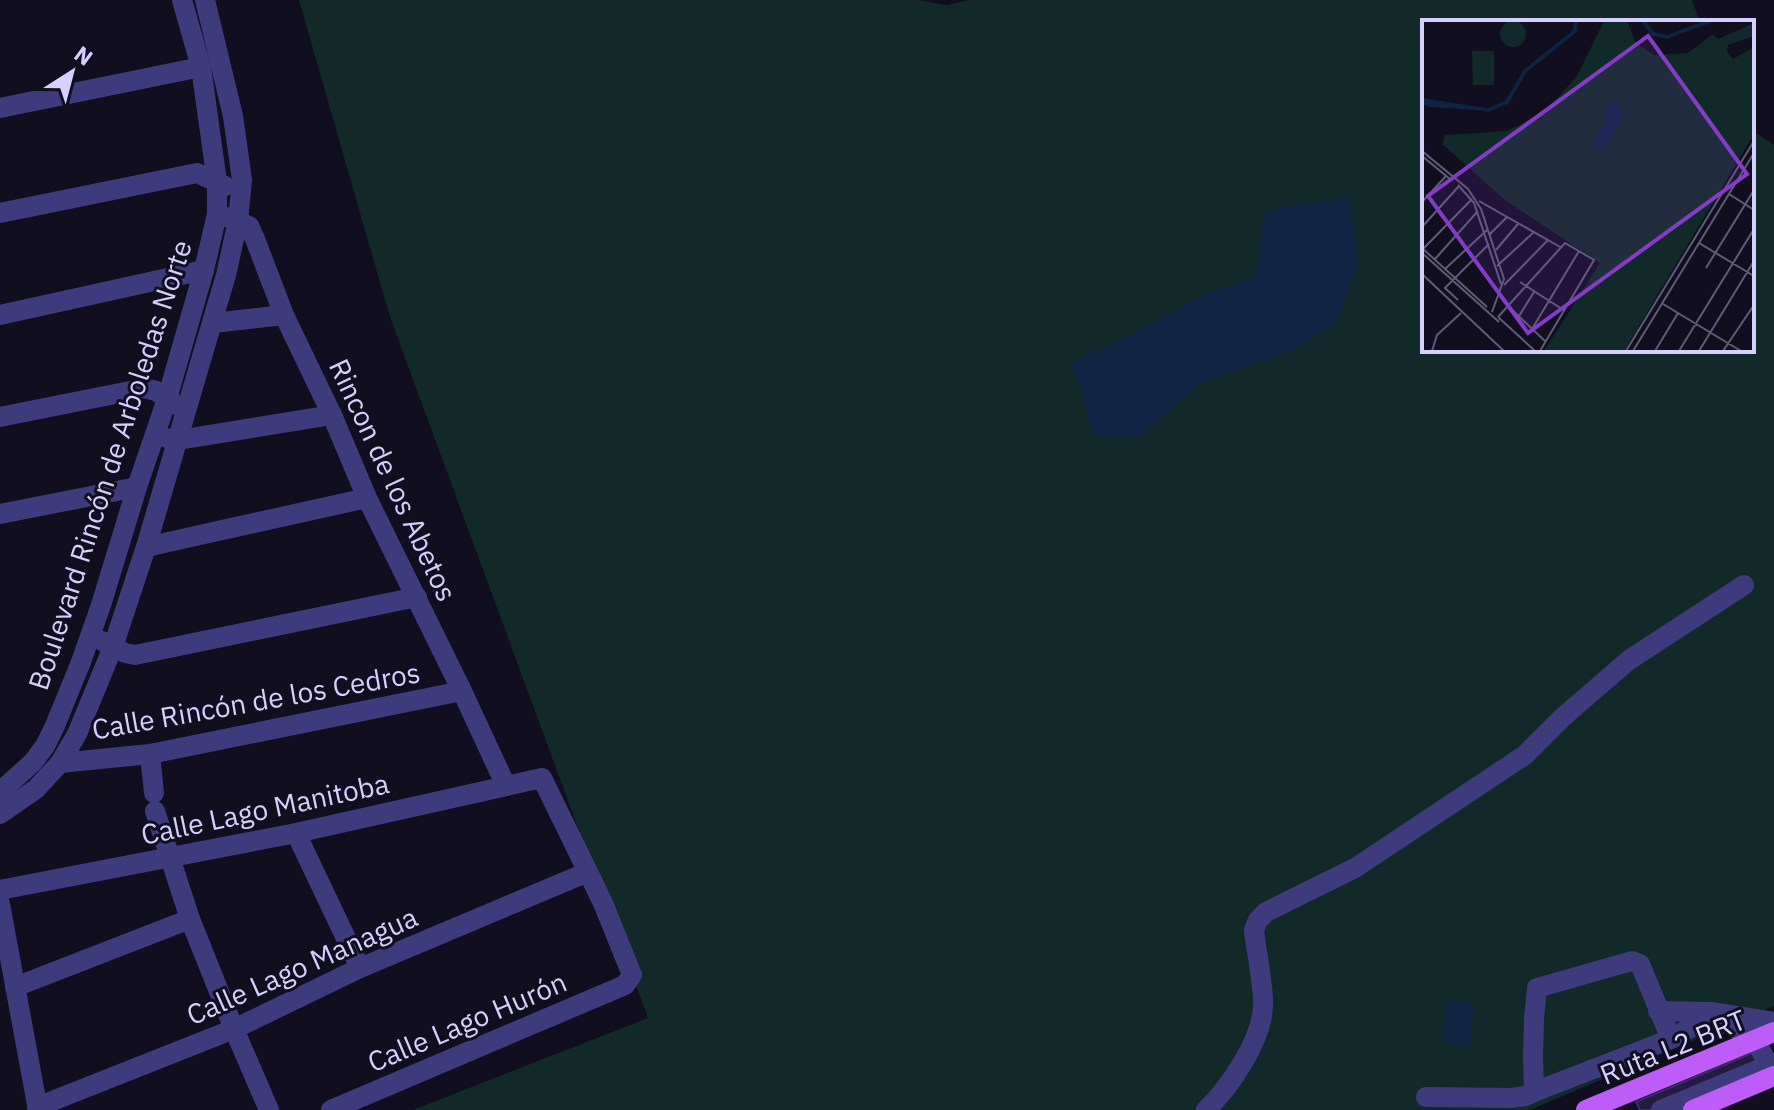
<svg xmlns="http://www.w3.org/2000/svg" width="1774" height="1110" font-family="'IBM Plex Sans',sans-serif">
	<rect width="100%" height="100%" fill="#110e20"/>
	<!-- green -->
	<polygon fill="#112a29" points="299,0 917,0 947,5 970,0 1692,0 1700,22 1424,22 1424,350 1752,350 1752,130 1774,145 1774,1006 1530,1110 413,1110 648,1018 390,317"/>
	<!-- water -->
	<g fill="#0f2343">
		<polygon points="1349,196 1358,261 1336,324 1294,349 1201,383 1137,438 1094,438 1072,361 1124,339 1205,294 1254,277 1265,212 1294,205"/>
		<polygon points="1447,1000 1474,1003 1469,1047 1442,1044"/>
	</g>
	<!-- building -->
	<polygon fill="#231b40" stroke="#3a2e6b" stroke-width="2" points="1757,1051 1763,1066 1658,1110 1640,1110 1636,1102"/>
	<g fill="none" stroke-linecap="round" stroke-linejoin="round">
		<!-- minor -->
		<g stroke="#3e3b7d" stroke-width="20">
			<polyline points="0,108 201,67"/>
			<polyline points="0,213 197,173 225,186"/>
			<polyline points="227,217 249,226 255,239 284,315 332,415 367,498 462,691 506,786"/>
			<polyline points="0,315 204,270"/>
			<polyline points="213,323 284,315"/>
			<polyline points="0,417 145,388 156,391 176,405"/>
			<polyline points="166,438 178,440 332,415"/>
			<polyline points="0,514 137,487"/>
			<polyline points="146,547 367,498"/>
			<polyline points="102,641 125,653 135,655 417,597"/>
			<polyline points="150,754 154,793"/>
			<polyline points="60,763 150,754 462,691"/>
			<polyline points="0,792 33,762 45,746 54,728 81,662 101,605 137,487 167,399 204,270 217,214 217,182 201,67 182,0"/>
			<polyline points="155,811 190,919 234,1029 269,1110"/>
			<polyline points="0,814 36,789 60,763 77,734 113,647 146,547 226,275 238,221 242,180 233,116 205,0"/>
			<polyline points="296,833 360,968"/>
			<polyline points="0,890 296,833 542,778 603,903 632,975 625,985 331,1110"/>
			<polyline points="0,904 38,1110"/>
			<polyline points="15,987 190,919"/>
			<polyline points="1658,1011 1711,1012 1774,1022"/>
			<polyline points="1671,1039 1640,964 1632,961 1537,988 1534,1018 1533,1055 1534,1092 1671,1039 1702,1021 1713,1020 1730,1025 1757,1043 1774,1076"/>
			<polyline points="1426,1097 1511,1098 1525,1096 1534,1092"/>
			<polyline points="37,1107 234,1029 360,968 588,872"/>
			<path d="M1206 1110C1230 1087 1262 1040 1263 1006 1264 985 1256 952 1254 930L1258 920 1266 912 1355 868 1525 755 1563 717 1629 660 1744 585"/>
			<polyline points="1661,1110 1774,1063"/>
		</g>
		<!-- major -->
		<g stroke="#bd5cf7" stroke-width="20">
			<polyline points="1586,1110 1774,1032"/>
			<polyline points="1693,1110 1774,1076"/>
		</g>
	</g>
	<g text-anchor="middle" stroke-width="6" stroke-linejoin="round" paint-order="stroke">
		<!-- street labels -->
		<g font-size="28" fill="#d5d0fd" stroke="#110e20">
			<text transform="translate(110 465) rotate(-72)" y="10">Boulevard Rincón de Arboledas Norte</text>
			<text transform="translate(393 480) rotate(65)" y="10">Rincon de los Abetos</text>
			<text transform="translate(256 701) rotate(-10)" y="10">Calle Rincón de los Cedros</text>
			<text transform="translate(265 809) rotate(-12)" y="10">Calle Lago Manitoba</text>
			<text transform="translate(302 966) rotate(-24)" y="10">Calle Lago Managua</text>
			<text transform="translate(467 1022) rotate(-23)" y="10">Calle Lago Hurón</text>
			<text transform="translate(1673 1047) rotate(-22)" y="10">Ruta L2 BRT</text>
		</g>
	</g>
	<!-- overview -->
	<g transform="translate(1422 20)">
		<rect width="332" height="332" fill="#110e20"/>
		<path d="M78 14a13 13 0 1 1 26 0a13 13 0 1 1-26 0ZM182 1H205L214 23 232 35 266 33 291 14 296 19 332 3V16L306 25 305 32 311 39 332 27V114L202 331H122L178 243 83 180 20 124 23 115 85 111 124 91 155 56ZM50 31H72V65H51Z" fill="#112a29"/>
		<path d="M0 78 64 88 68 91 9 87 0 85ZM191 79 201 96 181 132 171 124 186 97 182 88Z" fill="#0f2343"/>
		<path fill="none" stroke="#0f2343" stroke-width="4" d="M221 1 231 14 245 17 288 1M64 91 85 82 103 51 153 11 154 1"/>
		<path fill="none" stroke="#5f5c78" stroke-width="2" d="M0 131 46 169 59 189 82 259 70 292M0 136 28 159M36 165 52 183 79 264M307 174 332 190M57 181 140 228M0 182 24 156M0 207 37 166M68 214 85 197M277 223 332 256M0 228 65 287M1 229 50 179M74 230 96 204M0 233 77 302M13 239 56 191M75 246 112 212M284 248 332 170M23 249 65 210M0 254 82 331M98 262 143 291M82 265 126 220M36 280 23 268 67 224M241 284 319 331M86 286 124 322M97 296 112 272M76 297 143 223 172 240 118 331M76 297 113 331M110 309 157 231M10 331 15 315 39 293M204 331 332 121M211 331 332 133M233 331 256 293M257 331 332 209M277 331 332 241M301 331 332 285"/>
		<path fill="#843cc5" fill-opacity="0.15" stroke="#843cc5" stroke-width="4" d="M226 16 325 154 106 313 6 176Z"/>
		<rect width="332" height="332" fill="none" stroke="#d5d0fd" stroke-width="4"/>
	</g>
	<!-- north arrow -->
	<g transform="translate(72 72) rotate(36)" stroke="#110e20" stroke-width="6" paint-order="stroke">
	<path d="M0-6L14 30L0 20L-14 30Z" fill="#d5d0fd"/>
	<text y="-12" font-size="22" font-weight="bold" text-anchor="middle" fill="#d5d0fd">N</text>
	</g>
</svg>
